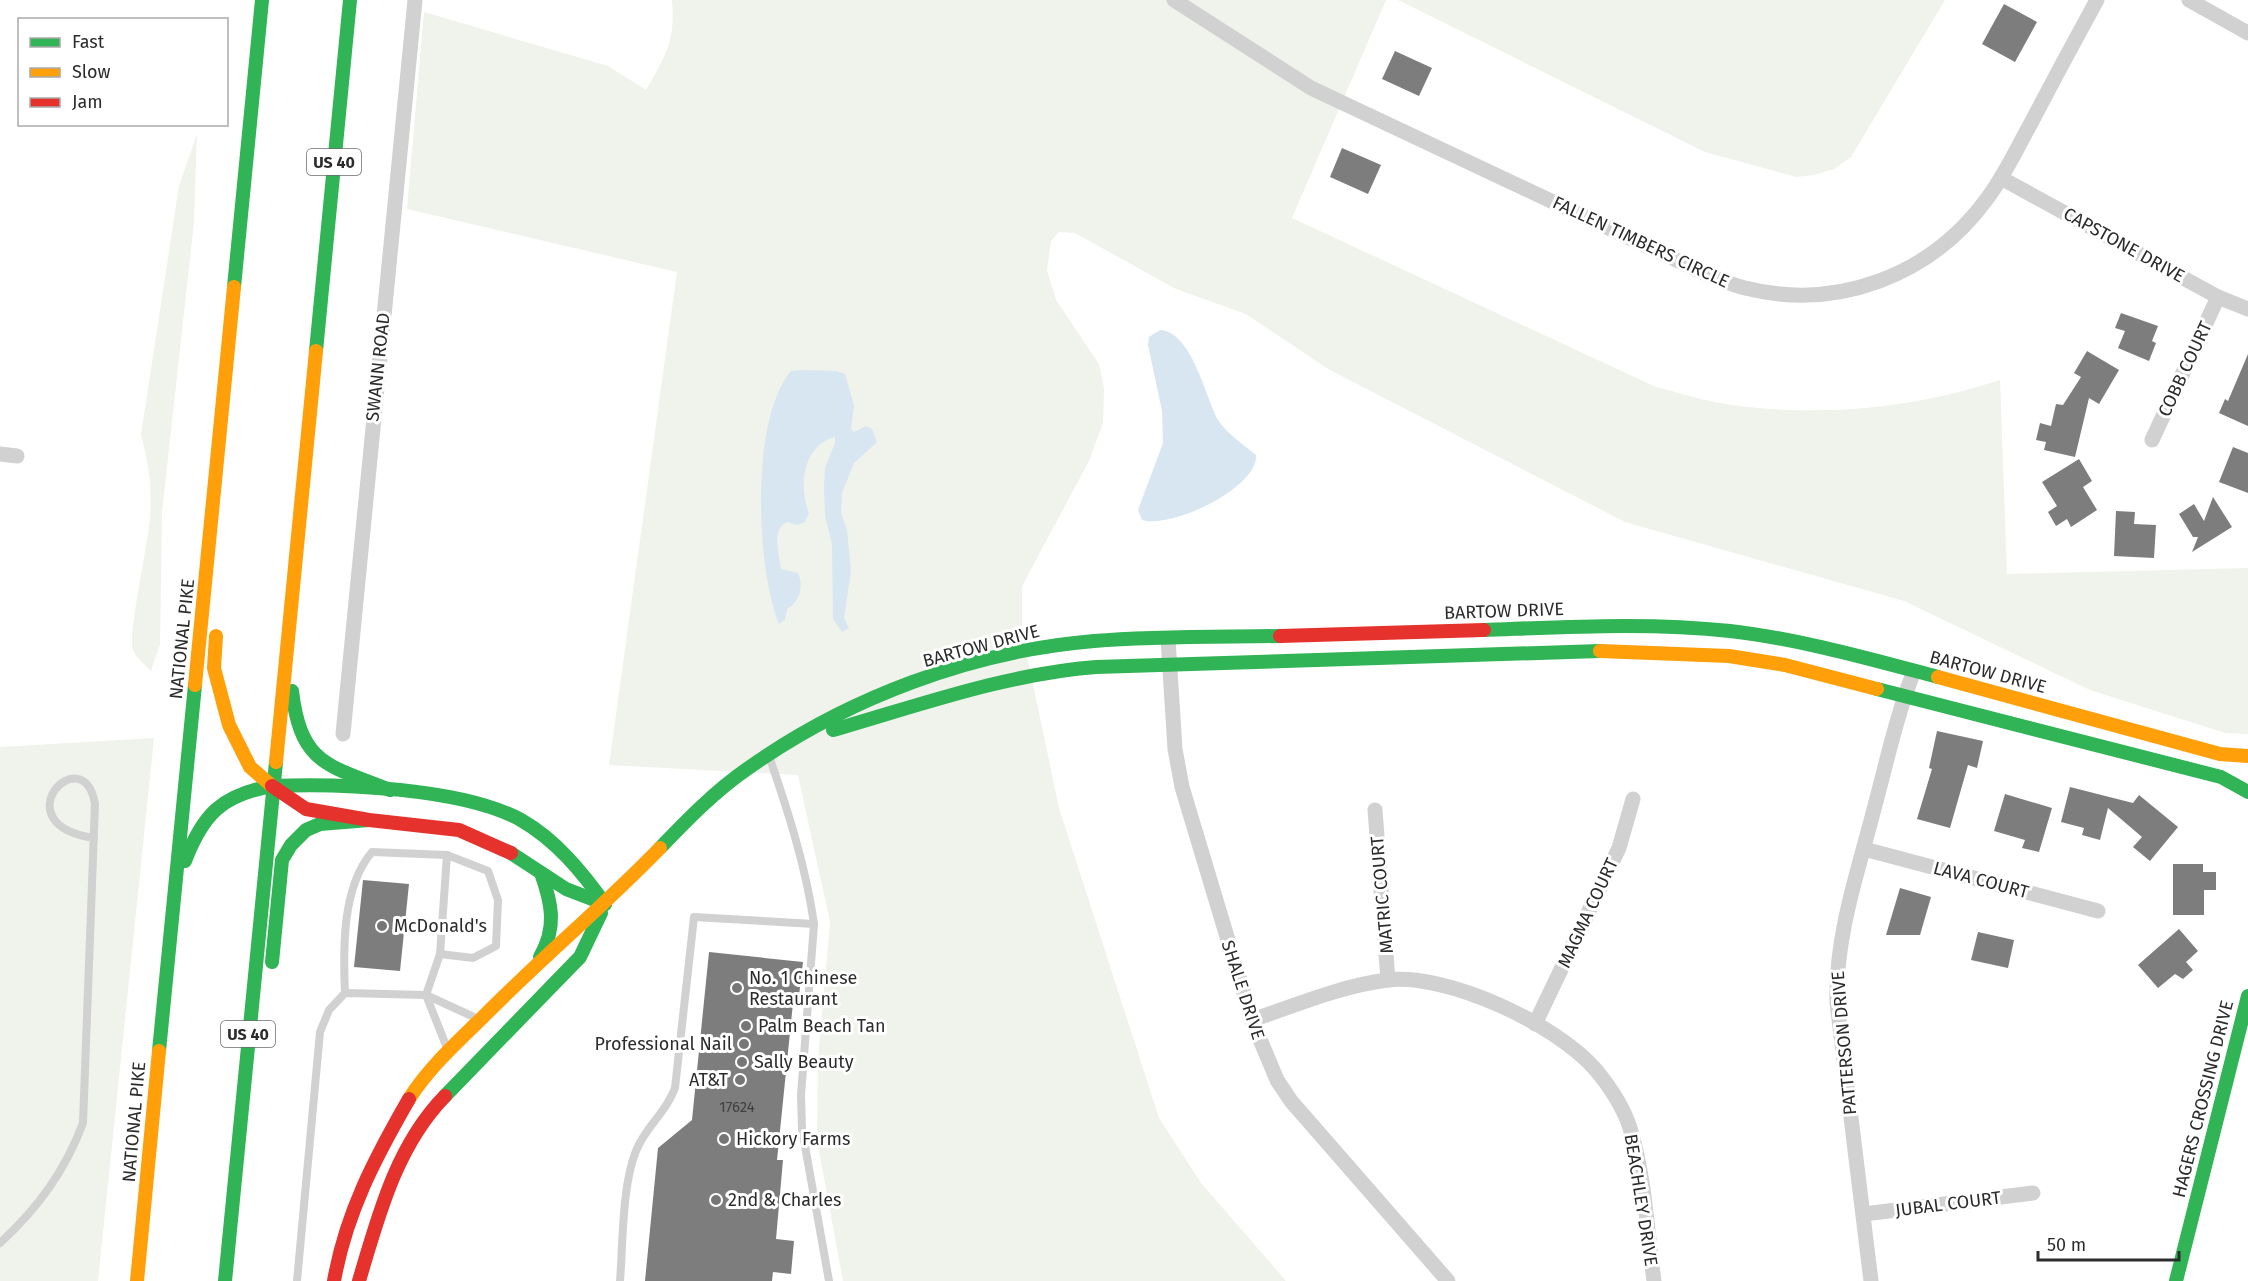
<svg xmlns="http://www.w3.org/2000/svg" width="2248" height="1281" font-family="'Fira Sans',sans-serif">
	<rect width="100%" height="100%" fill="#fff"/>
	<!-- green -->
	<g fill="#eff3eb">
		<path d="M672 0H1386L1292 218 1656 387C1677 392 1698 399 1719 403 1813 418 1910 410 2000 380L2007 574 2248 568V734L2225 733 2090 690 1904 601 1625 522 1328 369 1246 314 1176 289 1075 233 1059 232 1051 241 1047 270 1056 300 1099 364 1104 389 1103 423 1089 461 1022 586V632L1059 808 1159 1118 1201 1183 1286 1281H843L817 1140 818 1059 830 922 798 775 609 765 677 272 407 209 424 12 608 66 646 90C665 57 676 40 672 0Z"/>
		<polygon points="1398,0 1945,0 1851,157 1834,169 1814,175 1796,177 1705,152"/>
		<path d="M197 134 194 222 162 512 160 644 151 671C145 665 136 657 133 650 127 638 149 540 150 517 152 486 149 465 141 435L179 186Z"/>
		<polygon points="154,738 98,1281 0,1281 0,747"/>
	</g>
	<!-- water -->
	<g fill="#d7e6f0">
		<path d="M1160 330C1192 332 1205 396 1218 420 1226 433 1244 445 1256 455 1258 488 1171 529 1142 520L1138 510 1163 443 1162 411 1148 345 1149 337Z"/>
		<path d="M804 370 836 371 845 374 854 405 851 429 854 432 866 426 872 429 877 442 854 463 842 493 841 513 847 530 851 571 844 618 849 628 842 632 833 619 832 544 825 516 824 487 825 468 835 443V437C803 445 798 486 809 513L805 522 797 525 787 522C771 529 779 554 781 569L798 573C804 587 800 601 787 609L785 620 779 624C756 567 750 420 791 371Z"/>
	</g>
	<!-- building -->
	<g fill="#7d7d7d">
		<polygon points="2004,4 2037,22 2015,62 1982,44"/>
		<polygon points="1395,51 1432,68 1419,96 1382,79"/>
		<polygon points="1342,148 1381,165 1368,194 1330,177"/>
		<polygon points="2121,313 2158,326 2152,341 2156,343 2149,361 2118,348 2125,331 2115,328"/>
		<polygon points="2087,351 2119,370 2099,404 2089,398 2075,457 2044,450 2046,442 2036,440 2040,423 2051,426 2056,404 2063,405 2081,377 2074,373"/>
		<polygon points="2248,354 2248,426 2219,413 2225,399 2228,401"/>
		<polygon points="2233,447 2248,453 2248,493 2219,482"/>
		<polygon points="2079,459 2092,481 2083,487 2097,510 2071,527 2067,519 2056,526 2048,512 2057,506 2042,482"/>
		<polygon points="2213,497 2232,527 2192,552 2198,537 2193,537 2179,514 2194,504 2204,521"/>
		<polygon points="2116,511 2135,512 2134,524 2156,525 2154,558 2114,556"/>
		<polygon points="1937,731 1983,741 1977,768 1968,765 1950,828 1917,819 1932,769 1929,768"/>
		<polygon points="2070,787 2133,803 2139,795 2178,827 2150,861 2133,847 2142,837 2108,808 2100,840 2082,835 2084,828 2061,822"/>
		<polygon points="2005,794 2052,808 2039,852 2022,848 2025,840 1994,831"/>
		<polygon points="2173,864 2203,864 2203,872 2216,872 2216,890 2204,890 2204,915 2173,915"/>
		<polygon points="363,880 409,884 400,971 354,967"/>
		<polygon points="1900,888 1931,897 1920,935 1886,935"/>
		<polygon points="2179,929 2198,951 2186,962 2193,970 2183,979 2175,974 2158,988 2138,965"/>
		<polygon points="1978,932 2014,940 2008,968 1971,960"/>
		<polygon points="709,952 803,962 798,1004 793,1003 777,1160 783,1160 776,1239 794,1241 791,1274 773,1272 772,1281 645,1281 658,1148 692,1120"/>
	</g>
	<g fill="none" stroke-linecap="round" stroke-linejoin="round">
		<!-- lane -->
		<g stroke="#d1d1d1" stroke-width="8">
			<polyline points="447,855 440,954 426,995 447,1048"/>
			<polyline points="814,924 801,1095 802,1129 829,1281"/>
			<path d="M345 993C343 949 342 887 372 852L447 855 488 871 498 900 496 946 473 958 440 954"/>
			<path d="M0 1243C38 1208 65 1171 83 1123L95 804C83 736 0 824 94 838"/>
			<polyline points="297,1281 320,1032 329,1010 345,993 426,995 476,1018"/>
			<path d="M620 1281C623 1243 622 1185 636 1151 645 1127 666 1113 675 1088L694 917 814 924C806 867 788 811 769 756"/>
		</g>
		<!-- street -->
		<g stroke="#d1d1d1" stroke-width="15">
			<path d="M1174 0 1311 88 1706 274C1719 279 1732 285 1745 288 1837 311 1930 276 1986 200 2004 177 2016 150 2030 125 2052 83 2074 42 2097 0"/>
			<polyline points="2189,0 2248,33"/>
			<polyline points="2001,178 2218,297 2248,309"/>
			<polyline points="2152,440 2218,297"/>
			<polyline points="0,454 17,456"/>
			<polyline points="1168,639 1175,749 1182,787 1252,1020 1277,1080 1291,1101 1448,1281"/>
			<polyline points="343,734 415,0"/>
			<polyline points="1375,810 1388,980"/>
			<polyline points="1864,849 2098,911"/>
			<path d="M1252 1020C1296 1005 1341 986 1387 980 1448 973 1556 1024 1596 1070 1610 1087 1623 1106 1630 1128 1645 1177 1647 1231 1654 1281"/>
			<polyline points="1535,1024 1619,848 1633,799"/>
			<polyline points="1864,1214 2033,1193"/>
			<path d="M1871 1281 1837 1003C1835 938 1857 875 1873 813 1886 765 1896 717 1914 671"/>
		</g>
		<!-- fast -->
		<g stroke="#30b455" stroke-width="14">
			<polyline points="234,287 262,0"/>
			<polyline points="316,351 350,0"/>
			<path d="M1484 630C1566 627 1648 622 1730 631 1800 639 1870 659 1938 677"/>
			<polyline points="1877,689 2221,777 2248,792"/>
			<path d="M292 691C301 765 328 765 390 790"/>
			<path d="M833 730C920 705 1006 674 1096 667L1600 651"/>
			<path d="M272 786C339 783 463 788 521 820 556 840 582 872 605 904"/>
			<path d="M660 848C687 820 715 791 747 769 847 698 972 651 1094 641 1156 636 1219 637 1280 636"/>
			<polyline points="511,853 566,889 605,904"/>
			<path d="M185 861C203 814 222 795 272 786"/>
			<path d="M540 957C557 927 552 904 541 873"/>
			<polyline points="272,962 282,860 291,845 306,830 320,824 369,820"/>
			<polyline points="159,1051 195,685"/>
			<polyline points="445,1096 580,957 601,913"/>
			<polyline points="225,1281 276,762"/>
			<polyline points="2176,1281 2248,996"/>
		</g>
		<!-- slow -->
		<g stroke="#ff9f0a" stroke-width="14">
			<polyline points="216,636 214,668 229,725 250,767 272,786"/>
			<polyline points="1600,651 1729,656 1785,665 1877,689"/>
			<polyline points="1938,677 2220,754 2248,756"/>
			<polyline points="195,685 234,287"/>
			<polyline points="276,762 316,351"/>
			<path d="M409 1099C428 1069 456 1043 482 1018 540 959 603 907 660 848"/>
			<polyline points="137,1281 159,1051"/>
		</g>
		<!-- jam -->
		<g stroke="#e5322d" stroke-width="14">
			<polyline points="1280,636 1484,630"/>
			<polyline points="272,786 306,809 369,820 459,830 511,853"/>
			<path d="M334 1281C346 1213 375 1158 409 1099"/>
			<path d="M359 1281C378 1217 396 1146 445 1096"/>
		</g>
	</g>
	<!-- markers -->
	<g fill="#767676" stroke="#fff" stroke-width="2">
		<circle cx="382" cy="926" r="6"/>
		<circle cx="737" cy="988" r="6"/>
		<circle cx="746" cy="1026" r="6"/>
		<circle cx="744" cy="1044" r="6"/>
		<circle cx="742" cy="1062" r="6"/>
		<circle cx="740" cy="1080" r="6"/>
		<circle cx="724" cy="1139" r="6"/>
		<circle cx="716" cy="1200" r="6"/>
	</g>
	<g text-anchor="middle" stroke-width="6" stroke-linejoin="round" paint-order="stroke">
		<!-- number labels -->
		<g font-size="15" fill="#404040">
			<text x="737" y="1112">17624</text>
		</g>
		<!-- shield labels -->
		<g fill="#fff" stroke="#6b6b6b" stroke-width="1.5">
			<rect x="307" y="149" width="54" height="26" rx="4.5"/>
			<rect x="221" y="1021" width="54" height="26" rx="4.5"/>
		</g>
		<g font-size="16" font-weight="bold" fill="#2c2c2c">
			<text x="334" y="168">US 40</text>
			<text x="248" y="1040">US 40</text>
		</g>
		<!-- street labels -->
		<g font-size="18" fill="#2c2c2c" stroke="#fff">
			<text transform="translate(1641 242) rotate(25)" y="6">FALLEN TIMBERS CIRCLE</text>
			<text transform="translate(2124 245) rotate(29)" y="6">CAPSTONE DRIVE</text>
			<text transform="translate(378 367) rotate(-84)" y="6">SWANN ROAD</text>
			<text transform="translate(2185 369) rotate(-65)" y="6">COBB COURT</text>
			<text transform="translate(1504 611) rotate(-2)" y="6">BARTOW DRIVE</text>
			<text transform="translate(182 639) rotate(-84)" y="6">NATIONAL PIKE</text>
			<text transform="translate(981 646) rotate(-15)" y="6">BARTOW DRIVE</text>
			<text transform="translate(1988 672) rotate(15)" y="6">BARTOW DRIVE</text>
			<text transform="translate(1981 880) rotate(15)" y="6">LAVA COURT</text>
			<text transform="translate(1382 895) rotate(-95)" y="6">MATRIC COURT</text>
			<text transform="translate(1588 913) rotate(-65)" y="6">MAGMA COURT</text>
			<text transform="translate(1243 990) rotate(72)" y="6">SHALE DRIVE</text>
			<text transform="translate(1844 1043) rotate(-95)" y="6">PATTERSON DRIVE</text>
			<text transform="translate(2203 1099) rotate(-76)" y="6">HAGERS CROSSING DRIVE</text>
			<text transform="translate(134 1122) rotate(-85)" y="6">NATIONAL PIKE</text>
			<text transform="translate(1641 1200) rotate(81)" y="6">BEACHLEY DRIVE</text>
			<text transform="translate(1948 1204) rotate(-7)" y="6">JUBAL COURT</text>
		</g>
		<!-- poi labels -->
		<g font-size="18" fill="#2c2c2c" stroke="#fff" text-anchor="start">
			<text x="394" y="932">McDonald's</text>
			<text x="749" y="984">No. 1 Chinese<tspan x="749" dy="21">Restaurant</tspan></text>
			<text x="758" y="1032">Palm Beach Tan</text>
			<text x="732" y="1050" text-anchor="end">Professional Nail</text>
			<text x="754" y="1068">Sally Beauty</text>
			<text x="728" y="1086" text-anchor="end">AT&amp;T</text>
			<text x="736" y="1145">Hickory Farms</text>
			<text x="728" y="1206">2nd &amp; Charles</text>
		</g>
	</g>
	<!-- legend -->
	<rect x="18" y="18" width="210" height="108" fill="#ffffff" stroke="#ababab" stroke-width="1.5"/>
	<rect x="30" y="38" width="30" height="9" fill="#30b455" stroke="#ababab" stroke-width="1.5"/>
	<text x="72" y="48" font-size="18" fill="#2c2c2c">Fast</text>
	<rect x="30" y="68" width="30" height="9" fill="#ff9f0a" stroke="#ababab" stroke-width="1.5"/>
	<text x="72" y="78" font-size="18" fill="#2c2c2c">Slow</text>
	<rect x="30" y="98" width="30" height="9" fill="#e5322d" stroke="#ababab" stroke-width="1.5"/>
	<text x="72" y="108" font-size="18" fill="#2c2c2c">Jam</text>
	<!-- scale -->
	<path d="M2038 1251v9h141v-9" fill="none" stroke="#2c2c2c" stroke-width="3"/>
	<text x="2047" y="1251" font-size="18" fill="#2c2c2c" stroke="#ffffff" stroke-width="4.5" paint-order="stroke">50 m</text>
</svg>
